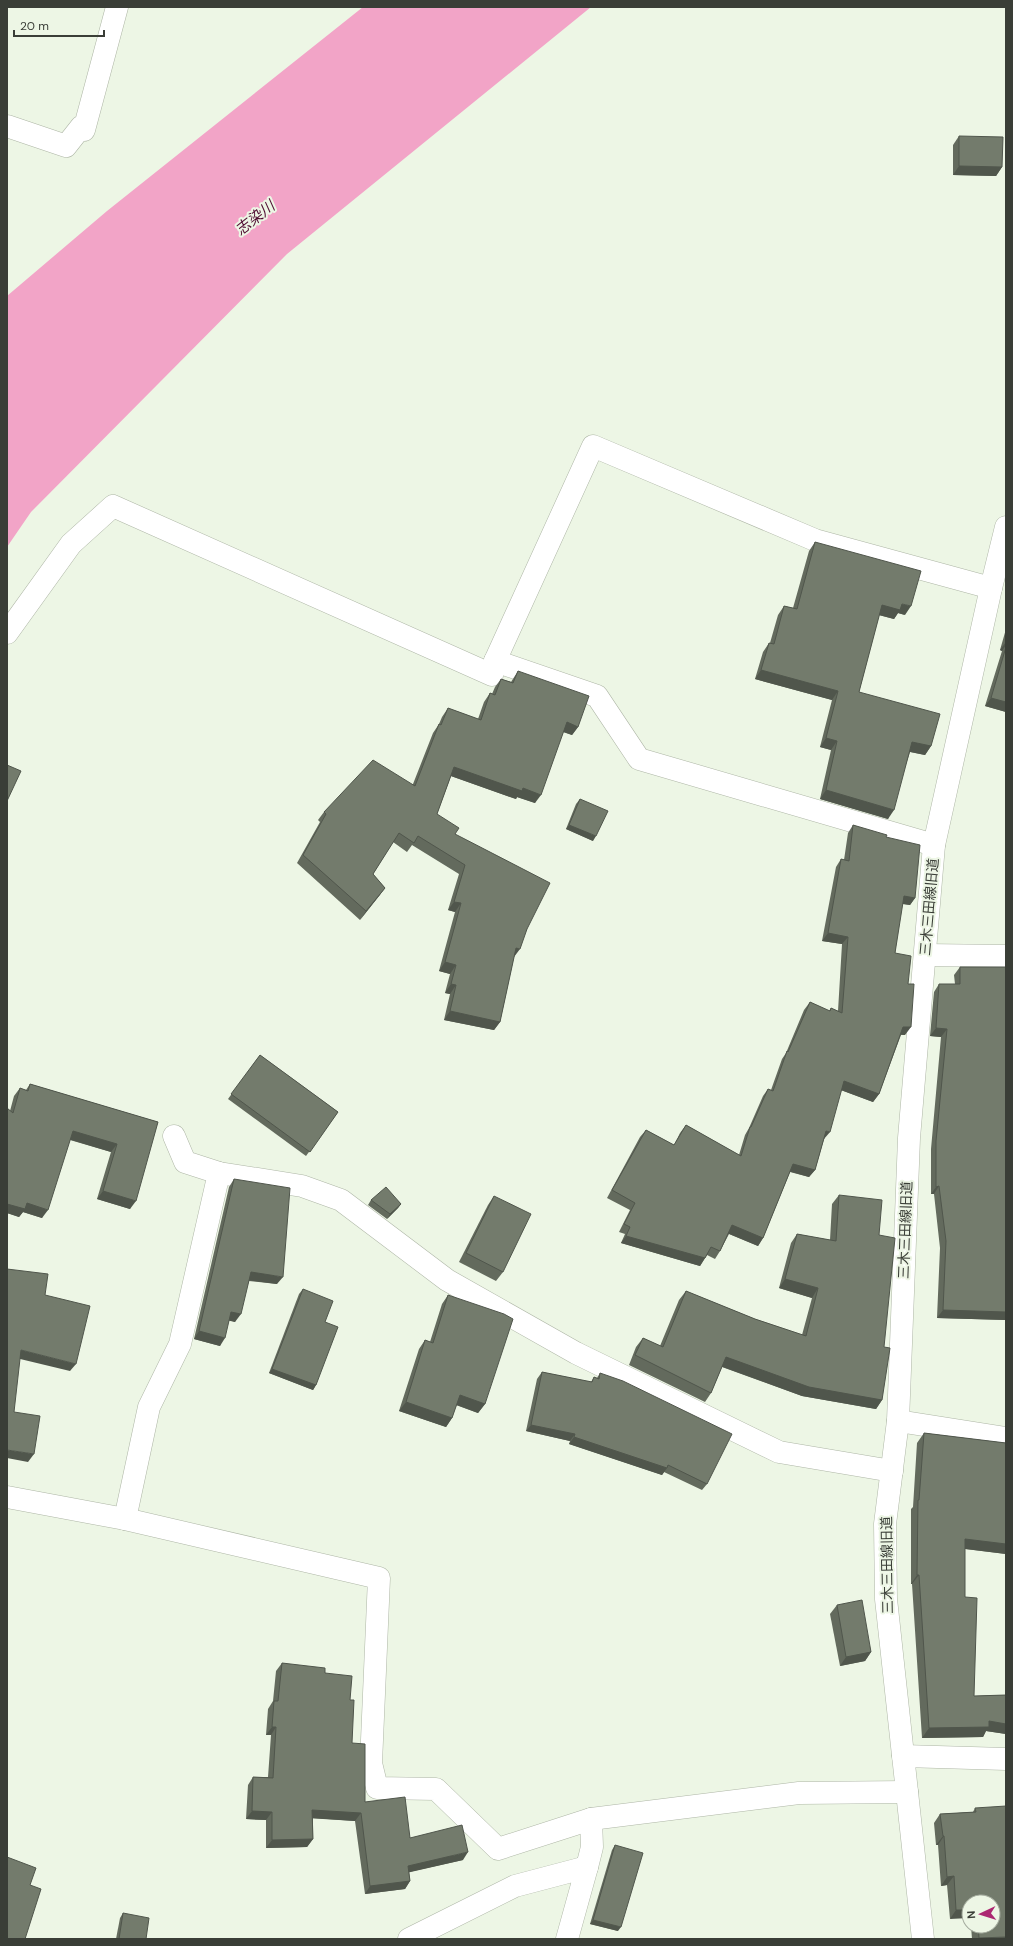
<svg xmlns="http://www.w3.org/2000/svg" width="1013" height="1946" font-family="'DM Sans','Noto Sans JP',sans-serif">
	<rect width="100%" height="100%" fill="#edf6e5"/>
	<!-- water -->
	<polygon fill="#f2a4c7" points="363,7 591,7 287,254 31,512 7,547 7,296 107,211"/>
	<g fill="none" stroke-linecap="round" stroke-linejoin="round">
		<!-- minor casing -->
		<g stroke="#aeb6a6" stroke-width="23">
			<g id="minor">
				<polyline points="7,126 66,146 81,127 84,130 117,7"/>
				<polyline points="7,633 71,544 113,506 492,675 495,661 593,446 815,540 991,588"/>
				<polyline points="495,661 597,696 639,759 934,845"/>
				<polyline points="925,955 1006,956"/>
				<polyline points="174,1136 185,1162 219,1173 302,1186 341,1200 447,1280 576,1353 779,1452 892,1471"/>
				<polyline points="898,1421 1006,1438"/>
				<polyline points="7,1497 125,1519 379,1578 371,1763 377,1788 436,1789 498,1849 591,1819 799,1793 907,1792"/>
				<polyline points="125,1519 149,1407 180,1344 219,1173"/>
				<polyline points="903,1756 1006,1759"/>
				<polyline points="587,1867 592,1847 591,1819"/>
				<polyline points="409,1939 515,1886 587,1867 567,1939"/>
				<polyline points="923,1939 886,1599 885,1524 898,1421 909,1138 934,845 991,588 1006,527"/>
			</g>
		</g>
		<!-- minor -->
		<use href="#minor" stroke="#fff" stroke-width="22"/>
	</g>
	<!-- wall -->
	<g fill="#636a5d">
		<polygon points="959,136 1002,167 996,176 953,175 953,145"/>
		<polygon points="815,542 905,615 898,613 894,619 879,615 859,692 931,746 925,755 910,752 888,819 820,799 831,750 820,747 832,700 755,679 763,652 769,643 770,643 778,615 784,606 793,608 809,551"/>
		<polygon points="1006,629 1006,712 985,706 1002,651 1000,650"/>
		<polygon points="518,671 578,727 572,735 563,732 535,803 517,797 516,799 451,776 437,814 455,834 527,929 514,957 500,1022 494,1030 444,1020 450,994 445,993 450,974 439,971 455,912 448,910 459,874 412,845 407,852 393,842 373,874 385,888 379,896 360,920 297,863 320,822 318,820 324,812 413,784 433,733 439,724 442,717 448,708 478,719 484,702 490,693 492,694 495,687 501,679 511,682"/>
		<polygon points="580,799 593,841 566,829 576,804"/>
		<polygon points="853,825 886,837 915,898 910,905 902,904 895,953 908,984 905,1035 901,1035 879,1094 873,1102 841,1090 824,1139 815,1170 809,1177 790,1172 763,1238 758,1246 729,1234 720,1251 715,1259 707,1255 700,1266 621,1243 625,1234 619,1232 630,1210 607,1198 640,1137 646,1130 674,1145 680,1133 686,1125 739,1155 745,1135 749,1128 763,1096 768,1089 771,1090 782,1059 786,1053 804,1010 810,1002 829,1011 831,1008 838,1011 842,944 822,941 836,867 841,859 844,860 848,833"/>
		<polygon points="960,967 1006,967 1006,1320 937,1318 940,1248 934,1194 931,1194 931,1149 941,1037 930,1036 934,992 939,984 955,984 954,975"/>
		<polygon points="260,1055 338,1112 306,1156 228,1099"/>
		<polygon points="30,1084 158,1122 130,1209 97,1199 111,1152 70,1140 42,1218 23,1212 19,1217 7,1213 7,1108 10,1111 14,1096 20,1088 26,1090"/>
		<polygon points="234,1179 277,1284 249,1281 235,1322 229,1320 220,1346 194,1339 229,1187"/>
		<polygon points="839,1195 879,1235 884,1347 882,1400 876,1409 802,1396 722,1367 711,1393 705,1402 629,1365 636,1347 643,1338 660,1346 679,1300 686,1291 755,1319 802,1335 812,1298 779,1288 791,1243 797,1234 830,1240 832,1204"/>
		<polygon points="494,1196 503,1272 496,1281 459,1262 488,1205"/>
		<polygon points="371,1200 401,1204 398,1208 387,1219 368,1205"/>
		<polygon points="303,1289 325,1322 316,1385 313,1390 269,1373 299,1294"/>
		<polygon points="448,1295 485,1404 478,1413 456,1405 452,1418 446,1427 399,1411 419,1349 425,1340 430,1342 442,1304"/>
		<polygon points="542,1372 591,1382 594,1377 597,1378 600,1373 707,1484 702,1490 664,1472 662,1475 569,1444 570,1441 526,1431 537,1379"/>
		<polygon points="924,1433 1006,1443 1006,1554 965,1549 965,1597 974,1696 1006,1695 1006,1734 986,1731 983,1737 922,1738 912,1584 911,1584 911,1509 913,1507 917,1443"/>
		<polygon points="837,1605 871,1652 865,1661 840,1666 830,1614"/>
		<polygon points="282,1663 325,1673 350,1700 352,1743 365,1802 410,1838 463,1860 409,1872 410,1881 405,1889 365,1894 355,1821 313,1818 313,1839 307,1847 266,1848 266,1820 246,1819 248,1785 253,1777 268,1777 271,1735 266,1735 268,1709 273,1701 276,1671"/>
		<polygon points="975,1808 1006,1939 972,1939 971,1926 993,1926 993,1902 950,1919 947,1885 941,1886 938,1845 936,1845 934,1823 940,1814 973,1812"/>
		<polygon points="615,1845 618,1931 590,1924 612,1850"/>
		<polygon points="123,1913 146,1939 116,1939 120,1918"/>
	</g>
	<!-- shaded-wall -->
	<g fill="#50564c">
		<polygon points="959,166 1002,167 996,176 953,175"/>
		<polygon points="902,604 911,606 905,615 898,613 894,619 875,614 882,605"/>
		<polygon points="1006,642 1006,645 1002,651 1000,650"/>
		<polygon points="761,670 838,691 832,700 755,679"/>
		<polygon points="991,698 1006,702 1006,712 985,706"/>
		<polygon points="567,722 578,727 572,735 561,731"/>
		<polygon points="826,738 837,741 831,750 820,747"/>
		<polygon points="912,742 931,746 925,755 906,751"/>
		<polygon points="454,767 523,788 541,795 535,803 517,797 516,799 448,775"/>
		<polygon points="826,790 894,810 888,819 820,799"/>
		<polygon points="569,825 596,836 593,841 566,829"/>
		<polygon points="385,888 379,896 360,920 366,911"/>
		<polygon points="904,896 915,898 910,905 898,903"/>
		<polygon points="454,902 461,903 455,912 448,910"/>
		<polygon points="828,933 848,937 842,944 822,941"/>
		<polygon points="516,948 520,949 514,957"/>
		<polygon points="445,962 456,965 450,974 439,971"/>
		<polygon points="451,984 456,985 450,994 445,993"/>
		<polygon points="450,1011 500,1022 494,1030 444,1020"/>
		<polygon points="903,1027 911,1027 905,1035 898,1034"/>
		<polygon points="936,1028 947,1029 941,1037 930,1036"/>
		<polygon points="844,1081 879,1094 873,1102 838,1089"/>
		<polygon points="73,1131 117,1144 111,1152 68,1139"/>
		<polygon points="826,1131 830,1132 824,1139 821,1138"/>
		<polygon points="793,1164 815,1170 809,1177 788,1171"/>
		<polygon points="939,1186 934,1194 931,1194 936,1187"/>
		<polygon points="103,1191 136,1201 130,1209 97,1199"/>
		<polygon points="27,1203 48,1210 42,1218 23,1212 19,1217 7,1213 7,1204"/>
		<polygon points="401,1204 398,1208 387,1219 390,1214"/>
		<polygon points="732,1225 763,1238 758,1246 727,1233"/>
		<polygon points="626,1236 705,1258 700,1266 621,1243"/>
		<polygon points="251,1272 283,1277 277,1284 246,1280"/>
		<polygon points="785,1279 818,1288 812,1298 779,1288"/>
		<polygon points="943,1310 1006,1312 1006,1320 937,1318"/>
		<polygon points="231,1312 241,1314 235,1322 226,1320"/>
		<polygon points="199,1331 225,1338 220,1346 194,1339"/>
		<polygon points="21,1350 76,1364 70,1371 16,1358"/>
		<polygon points="726,1357 882,1400 876,1409 802,1396 720,1366"/>
		<polygon points="272,1369 316,1385 313,1390 269,1373"/>
		<polygon points="460,1395 485,1404 478,1413 454,1404"/>
		<polygon points="406,1402 452,1418 446,1427 399,1411"/>
		<polygon points="531,1425 575,1434 570,1441 526,1431"/>
		<polygon points="574,1437 667,1468 662,1475 569,1444"/>
		<polygon points="7,1450 34,1454 28,1462 7,1458"/>
		<polygon points="965,1539 1006,1544 1006,1554 958,1548"/>
		<polygon points="917,1575 919,1575 912,1584 911,1584"/>
		<polygon points="871,1652 865,1661 840,1666 846,1657"/>
		<polygon points="989,1721 1006,1724 1006,1734 986,1731 983,1737 922,1738 929,1728"/>
		<polygon points="272,1727 276,1727 271,1735 266,1735"/>
		<polygon points="312,1810 361,1813 355,1821 307,1818"/>
		<polygon points="252,1811 272,1812 266,1820 246,1819"/>
		<polygon points="943,1836 944,1836 938,1845 936,1845"/>
		<polygon points="313,1839 307,1847 266,1848 272,1840"/>
		<polygon points="468,1852 463,1860 402,1874 408,1866"/>
		<polygon points="954,1876 947,1885 941,1886 947,1877"/>
		<polygon points="410,1881 405,1889 365,1894 370,1886"/>
		<polygon points="956,1910 969,1910 969,1918 950,1919"/>
		<polygon points="593,1920 621,1927 618,1931 590,1924"/>
		<polygon points="1006,1937 1006,1939 978,1939 979,1938"/>
	</g>
	<!-- building -->
	<g fill="#737b6c" stroke="#50564c">
		<polygon points="959,136 1003,137 1002,167 959,166"/>
		<polygon points="815,542 921,571 911,606 902,604 900,610 882,605 859,692 940,714 931,746 912,742 894,810 826,790 837,741 826,738 838,691 761,670 769,643 774,644 784,606 797,609"/>
		<polygon points="1006,647 1006,702 991,698"/>
		<polygon points="518,671 589,696 578,727 567,722 541,795 523,788 522,791 454,767 437,814 459,828 455,834 550,883 527,929 520,949 516,948 500,1022 450,1011 456,985 451,984 456,965 445,962 461,903 454,902 465,865 418,836 414,843 399,833 373,874 385,888 366,911 303,855 326,814 324,812 373,760 415,786 439,724 441,725 448,708 481,720 490,693 495,695 501,679 513,683"/>
		<polygon points="7,765 21,771 7,801"/>
		<polygon points="580,799 608,811 596,836 569,825"/>
		<polygon points="853,825 887,835 886,837 920,845 915,898 904,896 895,953 911,956 908,984 914,984 911,1027 903,1027 879,1094 844,1081 830,1132 826,1131 815,1170 793,1164 763,1238 732,1225 720,1251 711,1247 705,1258 626,1236 630,1227 624,1224 635,1203 612,1190 646,1130 674,1145 686,1125 741,1156 750,1127 751,1127 768,1089 773,1091 787,1051 788,1052 810,1002 830,1011 831,1008 842,1013 848,937 828,933 841,859 849,861"/>
		<polygon points="960,967 1006,967 1006,1312 943,1310 946,1241 939,1186 936,1187 936,1141 947,1029 936,1028 939,984 960,984"/>
		<polygon points="260,1055 338,1112 310,1152 231,1094"/>
		<polygon points="30,1084 158,1122 136,1201 103,1191 117,1144 73,1131 48,1210 27,1203 25,1209 7,1204 7,1108 13,1113 20,1088 28,1091"/>
		<polygon points="234,1179 290,1188 283,1277 251,1272 241,1314 231,1312 225,1338 199,1331"/>
		<polygon points="386,1187 401,1204 390,1214 371,1200"/>
		<polygon points="839,1195 882,1200 879,1235 895,1238 884,1347 890,1348 882,1400 809,1387 726,1357 711,1393 635,1355 643,1338 663,1347 686,1291 755,1319 806,1336 818,1288 785,1279 797,1234 836,1241"/>
		<polygon points="494,1196 531,1214 503,1272 466,1253"/>
		<polygon points="7,1269 48,1274 45,1295 90,1306 76,1364 21,1350 14,1412 40,1416 34,1454 7,1450"/>
		<polygon points="303,1289 333,1301 325,1322 338,1327 316,1385 272,1369"/>
		<polygon points="448,1295 504,1314 513,1319 485,1404 460,1395 452,1418 406,1402 425,1340 433,1343"/>
		<polygon points="542,1372 592,1382 594,1377 599,1379 600,1373 623,1381 732,1434 707,1484 668,1465 667,1468 574,1437 575,1434 531,1425"/>
		<polygon points="924,1433 1006,1443 1006,1544 965,1539 965,1597 977,1598 974,1696 1006,1695 1006,1724 989,1721 989,1727 929,1728 919,1575 917,1575 918,1500 919,1500"/>
		<polygon points="862,1600 871,1652 846,1657 837,1605"/>
		<polygon points="282,1663 325,1668 325,1673 352,1676 350,1700 354,1700 352,1743 365,1744 365,1802 405,1797 410,1838 462,1825 468,1852 408,1866 410,1881 370,1886 361,1813 312,1810 313,1839 272,1840 272,1812 252,1811 253,1777 273,1778 276,1727 272,1727 274,1701 278,1701"/>
		<polygon points="1006,1806 1006,1937 979,1938 978,1926 993,1926 993,1902 969,1902 969,1910 956,1910 954,1876 947,1877 944,1836 943,1836 940,1814 976,1812 975,1808"/>
		<polygon points="615,1845 643,1853 621,1927 593,1920"/>
		<polygon points="7,1857 36,1868 30,1885 41,1889 25,1939 7,1939"/>
		<polygon points="123,1913 149,1918 146,1939 119,1939"/>
	</g>
	<g text-anchor="middle" stroke-width="4" stroke-linejoin="round" paint-order="stroke">
		<!-- street labels -->
		<g font-size="14" fill="#3a3e37" stroke="#edf6e5">
			<text transform="translate(929 907) rotate(-85)" y="5">三木三田線旧道</text>
			<text transform="translate(905 1230) rotate(-88)" y="5">三木三田線旧道</text>
			<text transform="translate(887 1565) rotate(-91)" y="5">三木三田線旧道</text>
		</g>
		<!-- water labels -->
		<g font-size="15" font-style="italic" fill="#500c32" stroke="#edf6e5">
			<text transform="translate(255 218) rotate(-38)" y="5">志染川</text>
		</g>
	</g>
	<!-- border -->
	<rect width="1013" height="1946" fill="none" stroke="#3a3e37" stroke-width="16"/>
	<!-- north arrow -->
	<g transform="translate(981 1914) rotate(266)"><circle r="19" fill="#edf6e5" stroke="#a5ac9f"/>
	<path d="M0-3L7 15L0 10L-7 15Z" fill="#ac2872"/>
	<text y="-6" font-size="11" font-weight="bold" text-anchor="middle" fill="#3a3e37">N</text>
	</g>
	<!-- scale -->
	<path d="M14 30v6h90v-6" fill="none" stroke="#3a3e37" stroke-width="2"/>
	<text x="20" y="30" font-size="12" fill="#3a3e37" stroke="#edf6e5" stroke-width="3" paint-order="stroke">20 m</text>
</svg>
